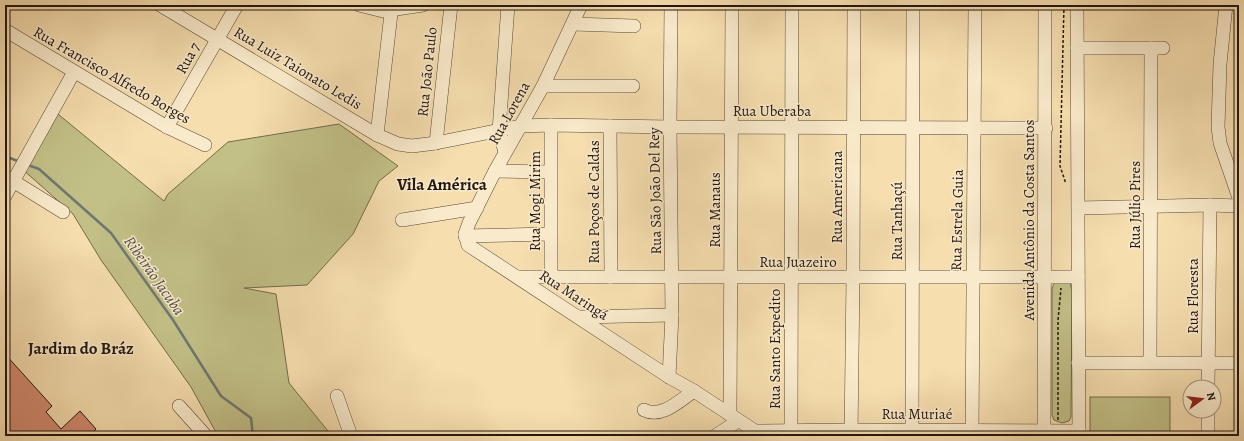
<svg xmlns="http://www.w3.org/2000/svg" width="1244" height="441" font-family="Alegreya,serif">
	<rect width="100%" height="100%" fill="#f6deaf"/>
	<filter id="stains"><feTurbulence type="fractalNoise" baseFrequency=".005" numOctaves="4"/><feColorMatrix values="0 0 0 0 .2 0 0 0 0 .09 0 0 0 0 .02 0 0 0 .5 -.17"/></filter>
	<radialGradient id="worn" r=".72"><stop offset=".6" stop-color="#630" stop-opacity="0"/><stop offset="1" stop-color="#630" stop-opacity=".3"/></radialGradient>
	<!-- green -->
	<g fill="#c2c087" stroke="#726b4c">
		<polygon points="53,110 164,201 168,194 228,142 339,124 398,166 379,181 353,234 307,285 244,288 276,294 289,383 332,436 218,436 191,387 101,260 73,214 21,168"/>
		<polygon points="1055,282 1070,282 1072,292 1071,417 1069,421 1062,423 1054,420 1052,415 1052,288"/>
		<rect x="1090" y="397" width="80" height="39"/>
	</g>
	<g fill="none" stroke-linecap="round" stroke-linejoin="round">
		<!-- stream -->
		<g stroke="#6e7873" stroke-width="2.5">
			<polyline points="5,156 20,162"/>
			<polyline points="28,165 39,169 111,233 173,320 221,396 251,418 253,436"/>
		</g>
	</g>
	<!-- building -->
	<polygon fill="#d1896f" stroke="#221611" points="5,354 52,406 46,412 61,429 80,411 96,429 89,436 5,436"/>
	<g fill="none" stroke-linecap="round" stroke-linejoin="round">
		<!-- minor casing -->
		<g stroke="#574838" stroke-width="14">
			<g id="minor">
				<polyline points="160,5 377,135 398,144 412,146 436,143 521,126 551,125 670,127 1046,128"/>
				<polyline points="359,5 383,11 423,5"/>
				<polyline points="581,5 543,86 495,171 469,223 465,234 468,245 669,377 694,391 755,431 851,430 1079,431"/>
				<polyline points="1077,5 1079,436"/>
				<polyline points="1226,5 1220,64 1218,127 1220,143 1239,198"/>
				<polyline points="573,24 634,26"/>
				<polyline points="5,30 167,127 205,145"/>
				<polyline points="1077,48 1163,48"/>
				<polyline points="543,86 633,86"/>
				<polyline points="610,126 611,277"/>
				<polyline points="167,127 237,5"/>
				<polyline points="377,135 392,5"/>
				<polyline points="436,143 451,5"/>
				<polyline points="505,152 499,131 508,5"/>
				<polyline points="495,171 550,172"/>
				<polyline points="5,176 63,212"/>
				<polyline points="5,196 74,72"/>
				<polyline points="1079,208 1210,205 1239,206"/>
				<polyline points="402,220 477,208"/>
				<polyline points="465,236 550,234"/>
				<polyline points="518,277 1078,277"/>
				<polyline points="551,277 551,125"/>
				<polyline points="580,317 672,315"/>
				<polyline points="1150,362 1151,48"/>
				<polyline points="1078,363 1239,363"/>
				<polyline points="669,377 672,315 670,127 671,5"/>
				<polyline points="1208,387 1210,205"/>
				<polyline points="337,396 351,436"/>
				<polyline points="179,406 206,436"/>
				<path d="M644 410C662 419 680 400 694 391"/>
				<polyline points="730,415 732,5"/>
				<polyline points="791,430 792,5"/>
				<polyline points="715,436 738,421"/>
				<polyline points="851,436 853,278 854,5"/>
				<polyline points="912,436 913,5"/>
				<polyline points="972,436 975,5"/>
				<polyline points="1044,436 1045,5"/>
				<polyline points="1208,436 1208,411"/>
			</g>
		</g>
		<!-- path -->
		<g stroke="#221611" stroke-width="1.5" stroke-dasharray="3 2" stroke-linecap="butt">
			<polyline points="1064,5 1060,166 1066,184"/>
			<polyline points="1058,420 1058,320 1061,288"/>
		</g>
		<!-- minor -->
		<use href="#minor" stroke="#f9eacb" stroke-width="13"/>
	</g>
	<g text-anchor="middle" stroke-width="3" stroke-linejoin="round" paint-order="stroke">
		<!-- street labels -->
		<g font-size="15" fill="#221611" stroke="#f9eacb">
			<text transform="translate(188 58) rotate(-61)" y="5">Rua 7</text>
			<text transform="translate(298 68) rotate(31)" y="5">Rua Luiz Taionato Ledis</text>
			<text transform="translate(427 72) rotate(-84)" y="5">Rua João Paulo</text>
			<text transform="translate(112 75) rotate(30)" y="5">Rua Francisco Alfredo Borges</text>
			<text x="772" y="116">Rua Uberaba</text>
			<text transform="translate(509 113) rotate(-61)" y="5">Rua Lorena</text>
			<text transform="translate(655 191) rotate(-91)" y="5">Rua São João Del Rey</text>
			<text transform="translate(837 197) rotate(-90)" y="5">Rua Americana</text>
			<text transform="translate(535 201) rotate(-90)" y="5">Rua Mogi Mirim</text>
			<text transform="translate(594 202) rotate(-90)" y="5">Rua Poços de Caldas</text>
			<text transform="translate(1135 205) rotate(-90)" y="5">Rua Júlio Pires</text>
			<text transform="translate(715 210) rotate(-90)" y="5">Rua Manaus</text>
			<text transform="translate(957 220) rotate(-89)" y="5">Rua Estrela Guia</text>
			<text transform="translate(1029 220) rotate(-90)" y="5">Avenida Antônio da Costa Santos</text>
			<text transform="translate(897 221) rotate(-90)" y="5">Rua Tanhaçú</text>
			<text x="798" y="267">Rua Juazeiro</text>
			<text transform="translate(574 295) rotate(33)" y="5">Rua Maringá</text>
			<text transform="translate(1193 296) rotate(-90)" y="5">Rua Floresta</text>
			<text transform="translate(775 349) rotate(-90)" y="5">Rua Santo Expedito</text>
			<text x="917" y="419">Rua Muriaé</text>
		</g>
		<!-- water labels -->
		<g font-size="16" font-style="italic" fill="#4e4f4a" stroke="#f9eacb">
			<text transform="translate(155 275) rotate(55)" y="6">Ribeirão Jacuba</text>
		</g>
		<!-- quarter labels -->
		<g font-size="17" font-weight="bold" fill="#221611" stroke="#f9eacb">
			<text x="442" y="190">Vila América</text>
			<text x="81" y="354">Jardim do Bráz</text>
		</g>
	</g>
	<!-- margin -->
	<rect width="1244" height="441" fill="none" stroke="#f6deaf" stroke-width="20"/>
	<rect x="6" y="6" width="1232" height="429" fill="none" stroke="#221611" stroke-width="2"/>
	<rect x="10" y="10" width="1224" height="421" fill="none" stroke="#221611"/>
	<!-- north arrow -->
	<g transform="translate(1202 399) rotate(75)"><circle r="19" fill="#f9eacb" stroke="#a39581"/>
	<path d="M0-3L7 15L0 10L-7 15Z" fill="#8f2418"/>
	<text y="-6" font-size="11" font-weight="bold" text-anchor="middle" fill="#221611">N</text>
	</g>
	<rect width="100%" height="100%" filter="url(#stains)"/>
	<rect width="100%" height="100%" fill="url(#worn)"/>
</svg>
